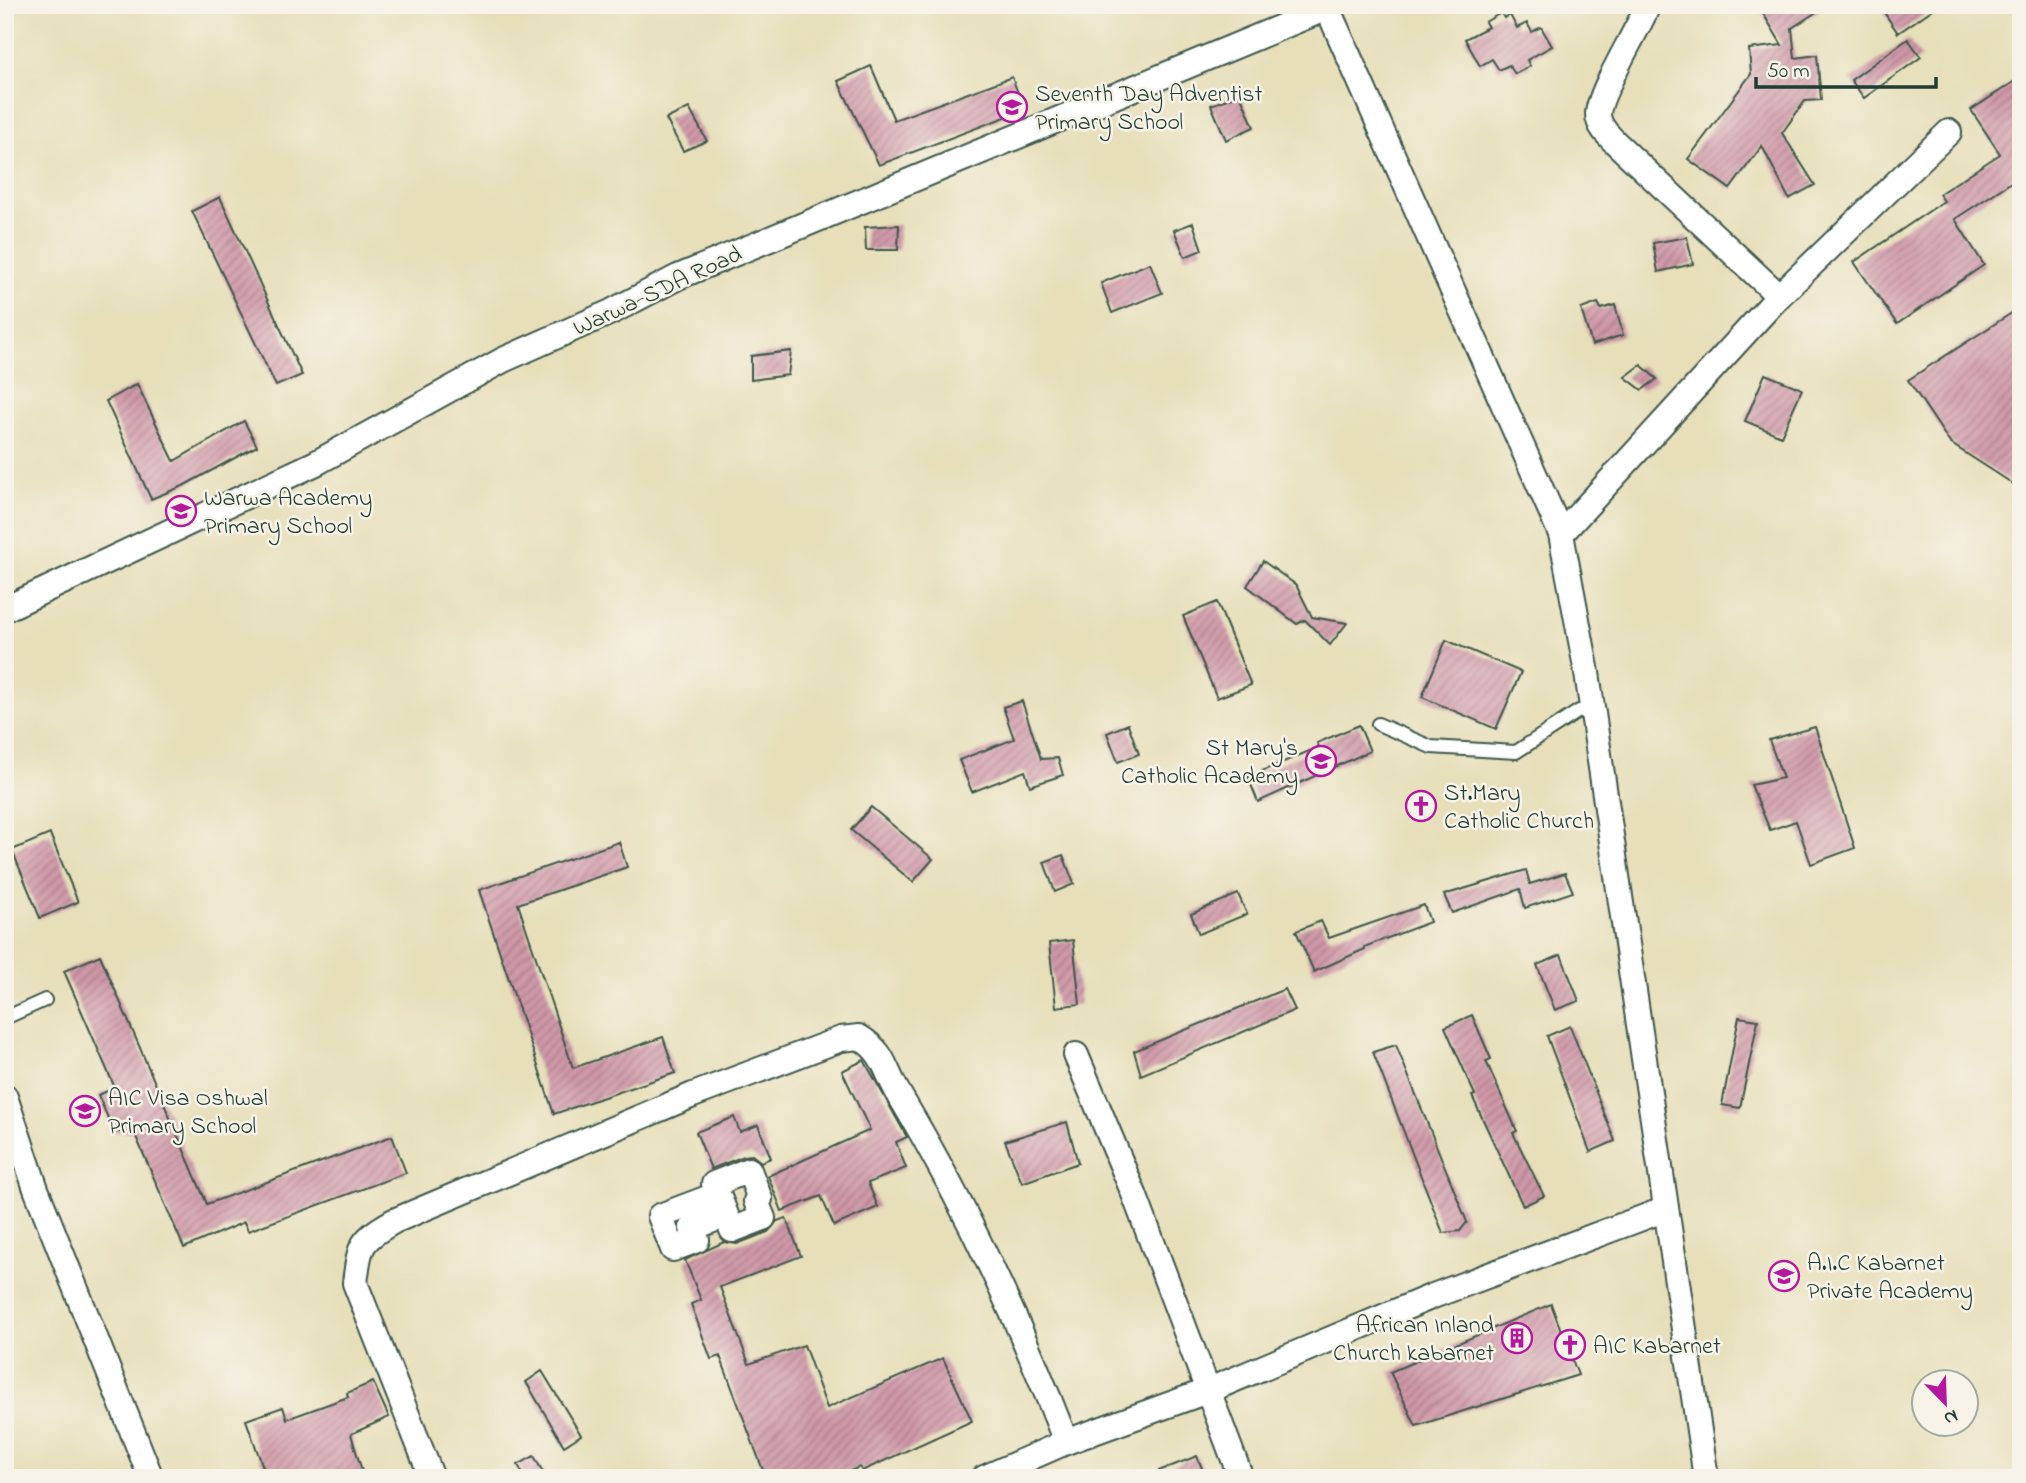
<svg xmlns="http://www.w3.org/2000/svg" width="2026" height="1483" font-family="'Indie Flower',sans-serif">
	<defs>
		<pattern id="building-hatch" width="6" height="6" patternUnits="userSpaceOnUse" patternTransform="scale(1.75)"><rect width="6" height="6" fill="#d098a9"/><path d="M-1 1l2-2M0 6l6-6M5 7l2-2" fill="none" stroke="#a87d8a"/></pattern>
	</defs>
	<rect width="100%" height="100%" fill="#f7f3e8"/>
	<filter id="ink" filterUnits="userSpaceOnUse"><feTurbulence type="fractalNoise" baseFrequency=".0143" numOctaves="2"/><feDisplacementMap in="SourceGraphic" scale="14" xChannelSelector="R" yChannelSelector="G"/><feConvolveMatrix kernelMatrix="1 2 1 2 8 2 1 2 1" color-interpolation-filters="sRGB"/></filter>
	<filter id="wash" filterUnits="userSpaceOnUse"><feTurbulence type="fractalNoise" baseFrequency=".00686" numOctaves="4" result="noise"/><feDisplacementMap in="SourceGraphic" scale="28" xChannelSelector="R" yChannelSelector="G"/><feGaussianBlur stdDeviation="1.57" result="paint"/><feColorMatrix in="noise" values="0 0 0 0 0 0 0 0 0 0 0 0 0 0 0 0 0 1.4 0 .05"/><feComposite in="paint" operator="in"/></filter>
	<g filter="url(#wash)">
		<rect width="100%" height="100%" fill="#e6dfba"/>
		<g id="blocks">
			<!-- building -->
			<g fill="url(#building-hatch)">
				<polygon points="1758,5 1827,5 1792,28 1795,58 1817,55 1821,100 1805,101 1782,133 1815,185 1789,199 1762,146 1730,189 1688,159 1751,74 1749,49 1782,45"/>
				<polygon points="1879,5 1939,5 1898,33"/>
				<polygon points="1501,13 1504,18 1510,15 1517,28 1527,23 1532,32 1541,27 1552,46 1527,60 1530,66 1515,74 1509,65 1499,70 1492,59 1480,66 1465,39 1488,27 1485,22"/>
				<polygon points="1908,39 1921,57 1864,98 1851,80"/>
				<polygon points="871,66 894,120 1012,77 1024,110 879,165 838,81"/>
				<polygon points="2021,77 2021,186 2016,179 1955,219 1984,265 1897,324 1854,262 1944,201 1939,194 2000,154 1971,110"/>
				<polygon points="1240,94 1254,127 1226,140 1211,105"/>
				<polygon points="689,108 707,141 683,151 666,119"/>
				<polygon points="220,197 302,375 276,386 192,211"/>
				<polygon points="1193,223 1202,250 1185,257 1174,230"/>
				<polygon points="899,225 898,250 866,250 865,227"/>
				<polygon points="1687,237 1693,264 1658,272 1653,243"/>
				<polygon points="1150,263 1162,293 1112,313 1101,283"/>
				<polygon points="1598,303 1601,309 1615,305 1623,335 1592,345 1581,309"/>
				<polygon points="2021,307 2021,489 1950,443 1908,380"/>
				<polygon points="791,351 788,375 751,380 751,356"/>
				<polygon points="1641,365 1657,379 1642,390 1625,377"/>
				<polygon points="1765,374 1802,389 1781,436 1745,421"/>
				<polygon points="137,384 174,461 244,421 257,446 183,486 151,499 106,401"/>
				<polygon points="1263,561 1296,585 1312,617 1347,623 1330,645 1305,620 1297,624 1247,586"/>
				<polygon points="1217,602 1251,685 1217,698 1183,616"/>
				<polygon points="1446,640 1521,672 1496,729 1422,697"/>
				<polygon points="1022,701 1041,759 1058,758 1063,775 1030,786 1025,771 972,792 959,760 1014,739 1003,707"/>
				<polygon points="1128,724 1139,754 1118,762 1107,733"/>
				<polygon points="1359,725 1370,751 1258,802 1248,777 1319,747 1317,743"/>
				<polygon points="1815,727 1855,848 1811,864 1796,821 1770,830 1751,785 1783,778 1769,740"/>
				<polygon points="871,807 933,859 913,882 851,830"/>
				<polygon points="50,834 78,902 40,918 12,850"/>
				<polygon points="619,842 627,867 518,904 573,1068 663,1037 675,1073 554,1114 479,890"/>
				<polygon points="1063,855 1074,884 1055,892 1044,862"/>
				<polygon points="1526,870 1530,884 1565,873 1573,892 1525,908 1520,889 1452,913 1444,895"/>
				<polygon points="1238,894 1247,914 1199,934 1191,914"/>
				<polygon points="1424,905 1430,922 1364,947 1365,949 1314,972 1296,931 1321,921 1329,938"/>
				<polygon points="1073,940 1080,1004 1056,1007 1049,943"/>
				<polygon points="100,955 207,1204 392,1136 406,1173 248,1231 244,1222 184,1248 134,1132 114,1132 98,1095 115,1088 64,971"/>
				<polygon points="1561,955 1579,1001 1555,1010 1537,965"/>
				<polygon points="1285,989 1295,1010 1141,1075 1134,1051"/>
				<polygon points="1472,1015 1491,1059 1486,1061 1517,1131 1513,1133 1544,1196 1523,1206 1472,1096 1475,1095 1445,1027"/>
				<polygon points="1739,1017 1758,1020 1740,1108 1722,1105"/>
				<polygon points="1570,1026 1615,1141 1590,1152 1547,1036"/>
				<polygon points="1396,1045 1467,1222 1460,1231 1443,1233 1373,1052"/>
				<polygon points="864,1060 907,1137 896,1142 906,1168 868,1183 878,1207 834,1226 821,1196 782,1211 768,1176 870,1130 842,1071"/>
				<polygon points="734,1117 740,1132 758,1125 771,1158 761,1162 752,1155 744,1156 711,1169 696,1132"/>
				<polygon points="1067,1122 1078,1163 1022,1183 1005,1141"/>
				<polygon points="786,1218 801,1256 720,1287 749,1364 804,1345 827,1408 943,1358 972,1421 862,1471 860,1467 832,1478 766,1478 720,1356 711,1359 691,1304 701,1300 685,1260 724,1242 737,1244 768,1232 777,1221"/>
				<polygon points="1551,1304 1578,1375 1416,1426 1390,1372"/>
				<polygon points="542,1371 581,1435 564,1446 526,1382"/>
				<polygon points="373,1382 389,1417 351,1434 364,1478 267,1478 246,1420 283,1407 287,1419 348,1397 347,1393"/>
				<polygon points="534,1456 546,1478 525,1478 518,1465"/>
				<polygon points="1197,1456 1206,1478 1146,1478 1146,1476"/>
			</g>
		</g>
	</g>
	<g filter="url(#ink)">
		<use href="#blocks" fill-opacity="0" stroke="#3d5548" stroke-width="2"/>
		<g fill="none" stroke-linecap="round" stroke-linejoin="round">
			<!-- lane casing -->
			<g stroke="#3d5548" stroke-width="16">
				<g id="lane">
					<polyline points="1378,724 1431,747 1516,752 1579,711"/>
					<polyline points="5,1018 45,1000"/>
				</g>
			</g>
			<!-- street casing -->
			<g stroke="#3d5548" stroke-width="28">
				<g id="street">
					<polyline points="1326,5 1561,534 1587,673 1706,1478"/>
					<path d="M1648 5C1638 30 1599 92 1598 114 1598 127 1610 137 1618 145L1779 296"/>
					<polyline points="1561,534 1779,296 1949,132"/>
					<polyline points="5,609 316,463 503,360 611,312 678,277 1327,8"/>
					<polyline points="1076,1055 1134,1194 1241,1478"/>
					<polyline points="5,1097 36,1189 151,1478"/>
					<polygon points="749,1170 760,1199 756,1201 763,1218 732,1230 714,1184"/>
					<polygon points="713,1196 721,1217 692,1228 697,1240 673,1249 660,1216"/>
					<path d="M432 1478 355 1283C360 1245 359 1241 394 1221L693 1095 841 1039 859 1037C886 1053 884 1070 900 1096 966 1206 1020 1323 1066 1442"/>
					<polyline points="984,1478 1066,1442 1207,1391 1433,1296 1666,1209"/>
				</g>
			</g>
			<!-- lane -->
			<use href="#lane" stroke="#fff" stroke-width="12"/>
			<!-- street -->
			<use href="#street" stroke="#fff" stroke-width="24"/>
		</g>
	</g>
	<!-- icons -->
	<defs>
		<g id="school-ring" transform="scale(1.575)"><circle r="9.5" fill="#f7f3e8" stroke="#b5179e" stroke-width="1.5"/><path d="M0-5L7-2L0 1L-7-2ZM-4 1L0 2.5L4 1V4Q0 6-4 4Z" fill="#b5179e"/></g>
		<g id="church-ring" transform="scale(1.575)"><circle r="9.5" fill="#f7f3e8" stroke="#b5179e" stroke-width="1.5"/><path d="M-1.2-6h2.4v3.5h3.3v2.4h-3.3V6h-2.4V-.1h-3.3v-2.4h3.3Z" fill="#b5179e"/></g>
		<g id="building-ring" transform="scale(1.575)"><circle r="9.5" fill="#f7f3e8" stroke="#b5179e" stroke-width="1.5"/><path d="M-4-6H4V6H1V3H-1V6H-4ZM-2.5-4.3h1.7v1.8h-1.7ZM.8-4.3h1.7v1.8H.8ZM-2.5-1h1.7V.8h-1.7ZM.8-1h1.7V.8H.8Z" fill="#b5179e"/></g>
	</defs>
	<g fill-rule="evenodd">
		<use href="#school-ring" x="1012" y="107"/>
		<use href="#school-ring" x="181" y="511"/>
		<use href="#school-ring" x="1321" y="761"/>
		<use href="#church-ring" x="1421" y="806"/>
		<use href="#school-ring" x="85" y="1111"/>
		<use href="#school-ring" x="1784" y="1276"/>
		<use href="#building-ring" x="1517" y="1338"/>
		<use href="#church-ring" x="1570" y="1345"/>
	</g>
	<g text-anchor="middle" stroke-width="5" stroke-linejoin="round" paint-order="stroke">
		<!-- poi labels -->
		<g font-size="24" fill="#1f3d34" stroke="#f7f3e8" text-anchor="start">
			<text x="1035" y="101">Seventh Day Adventist<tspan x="1035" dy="28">Primary School</tspan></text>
			<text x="204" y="505">Warwa Academy<tspan x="204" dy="28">Primary School</tspan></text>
			<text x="1298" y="755" text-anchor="end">St Mary's<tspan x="1298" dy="28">Catholic Academy</tspan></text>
			<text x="1444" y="800">St.Mary<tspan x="1444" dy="28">Catholic Church</tspan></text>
			<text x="108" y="1105">AIC Visa Oshwal<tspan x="108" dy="28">Primary School</tspan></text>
			<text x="1807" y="1270">A.I.C Kabarnet<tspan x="1807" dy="28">Private Academy</tspan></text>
			<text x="1494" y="1332" text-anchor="end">African Inland<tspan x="1494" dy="28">Church kabarnet</tspan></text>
			<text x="1593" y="1353">AIC Kabarnet</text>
		</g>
		<!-- street labels -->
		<g font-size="24" fill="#1f3d34" stroke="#f7f3e8">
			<text transform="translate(657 290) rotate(-25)" y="8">Warwa-SDA Road</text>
		</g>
	</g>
	<!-- margin -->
	<rect width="2026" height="1483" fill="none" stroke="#f7f3e8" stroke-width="28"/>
	<!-- north arrow -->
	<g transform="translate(1945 1403) rotate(157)"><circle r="33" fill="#f7f3e8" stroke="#a1aaa0" stroke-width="2"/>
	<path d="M0-5L12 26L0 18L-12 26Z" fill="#b5179e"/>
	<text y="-10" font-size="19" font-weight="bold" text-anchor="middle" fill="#1f3d34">N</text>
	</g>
	<!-- scale -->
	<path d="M1756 77v10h180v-10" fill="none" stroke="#1f3d34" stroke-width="3.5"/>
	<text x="1767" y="77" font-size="21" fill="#1f3d34" stroke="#f7f3e8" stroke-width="5" paint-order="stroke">50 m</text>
</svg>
